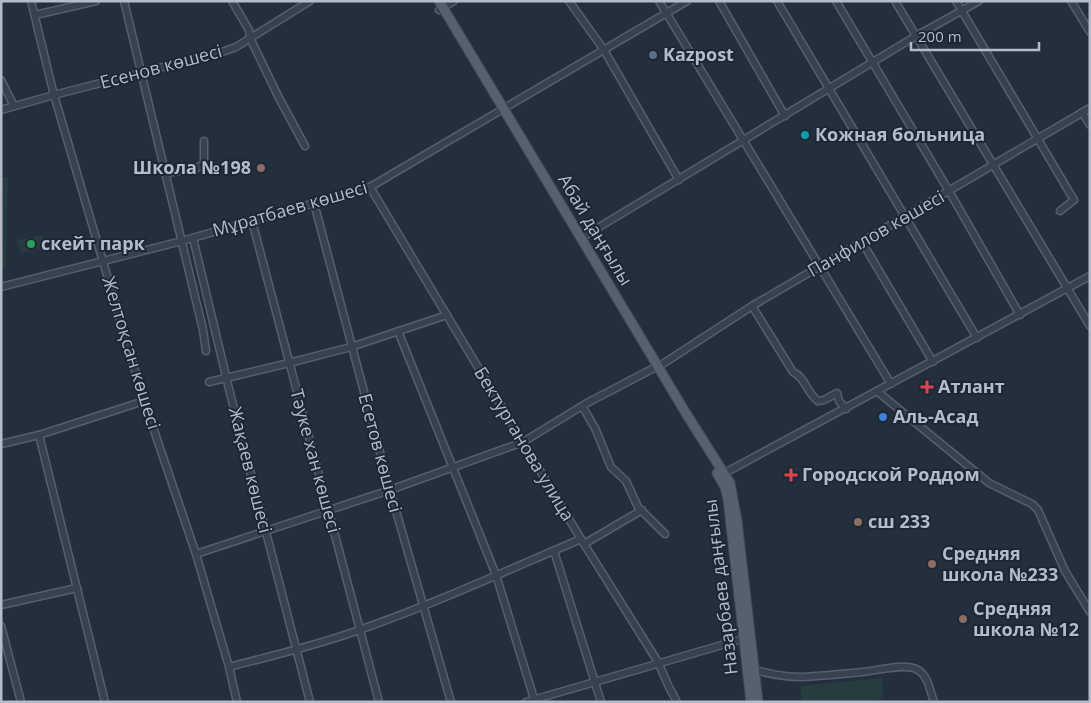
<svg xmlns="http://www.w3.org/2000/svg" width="1091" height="703" font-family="'Open Sans',sans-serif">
	<rect width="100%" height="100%" fill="#242f3e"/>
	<!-- green -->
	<g fill="#263c3f">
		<polygon points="1,177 8,177 6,268 1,268"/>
		<polygon points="42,235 46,247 21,253 17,240"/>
		<polygon points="882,678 883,697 875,702 802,702 800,686"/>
	</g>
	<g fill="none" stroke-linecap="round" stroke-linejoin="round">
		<!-- minor casing -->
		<g stroke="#565f6c" stroke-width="9">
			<g id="minor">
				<polyline points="31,1 54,95 144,401 196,554 229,667 237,702"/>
				<polyline points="124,1 203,330 206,351"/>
				<polyline points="232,1 249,30 250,38 279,98 305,146"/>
				<polyline points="569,1 604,50 679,180"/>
				<polyline points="659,1 891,384"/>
				<polyline points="719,1 785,116"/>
				<polyline points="777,1 977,338"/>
				<polyline points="836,1 949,191 1020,315"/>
				<polyline points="895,1 1090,326"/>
				<polyline points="956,1 1074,200 1060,211"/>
				<polyline points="1071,1 1090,32"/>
				<polyline points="439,10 454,1"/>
				<polyline points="35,15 96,1"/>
				<polyline points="1,80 14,106"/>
				<polyline points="1,110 54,95 225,51 236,47 310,1"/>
				<polyline points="1082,112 1090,125"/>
				<polyline points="165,173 194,169 204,164 204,141"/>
				<polyline points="370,187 581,539 658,662 669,687 677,702"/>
				<polyline points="314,203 390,490 451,702"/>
				<polyline points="252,221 379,702"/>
				<polyline points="193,238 230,393 310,702"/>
				<polyline points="581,238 916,36 979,1"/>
				<polyline points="862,242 933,362"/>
				<polyline points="1,287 182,241 370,187 687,1"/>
				<path d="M752 306 793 372C805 377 807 393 818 401L824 400 837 393 839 401 846 409"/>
				<polyline points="398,331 496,575 535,702"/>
				<polyline points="658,367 752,306 1090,108"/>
				<polyline points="209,382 289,363 351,347 447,315"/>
				<polyline points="878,392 989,483 1032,504 1038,510 1065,571 1090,612"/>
				<polyline points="582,406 595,428 611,467 626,481 638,507 665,534"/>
				<polyline points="39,435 105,702"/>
				<polyline points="1,444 39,435 144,401"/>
				<polyline points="721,475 1090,276"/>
				<polyline points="584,544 642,510"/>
				<polyline points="554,551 601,702"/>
				<polyline points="196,554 390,490 523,442 587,403 654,368"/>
				<polyline points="1,605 77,588"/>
				<polyline points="1,626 21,702"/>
				<path d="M229 667C274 655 319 645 362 629 436 603 508 570 581 539"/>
				<path d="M755 670C770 674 785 677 801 677 821 676 842 674 862 672 876 671 904 663 916 669 928 674 930 691 934 702"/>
				<polyline points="526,702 746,638"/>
			</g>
		</g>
		<!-- major casing -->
		<g stroke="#414a57" stroke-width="11">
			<g id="major">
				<polyline points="439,1 687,415 730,483 737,521 758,702"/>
				<polyline points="717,473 725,487 728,499 751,702"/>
			</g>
		</g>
		<!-- minor -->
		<use href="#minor" stroke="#38414e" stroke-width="6"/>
		<!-- major -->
		<use href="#major" stroke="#56606e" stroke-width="9"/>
	</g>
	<!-- markers -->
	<circle fill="#5c6f8a" stroke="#1d2633" stroke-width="2" cx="653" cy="55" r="5"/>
	<circle fill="#0f9aa8" stroke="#1d2633" stroke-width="2" cx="805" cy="135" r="5"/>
	<g fill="#8d6e63" stroke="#1d2633" stroke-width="2">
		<circle cx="261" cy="168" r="5"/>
		<circle cx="858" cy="522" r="5"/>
		<circle cx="932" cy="564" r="5"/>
		<circle cx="963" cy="619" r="5"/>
	</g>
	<circle fill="#2e9e5b" stroke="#1d2633" stroke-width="2" cx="31" cy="244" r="5"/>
	<g fill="#e0444e" stroke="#1d2633" stroke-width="2">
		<path d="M924.5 379.5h5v5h5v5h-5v5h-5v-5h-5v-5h5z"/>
		<path d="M788.5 467.5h5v5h5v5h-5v5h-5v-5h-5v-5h5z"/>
	</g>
	<circle fill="#3f7fe0" stroke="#1d2633" stroke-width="2" cx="883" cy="417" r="5"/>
	<g text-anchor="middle" stroke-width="4" stroke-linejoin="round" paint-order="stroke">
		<!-- poi labels -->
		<g font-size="18" font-weight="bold" fill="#b4bcc9" stroke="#1d2633" text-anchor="start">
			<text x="663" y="61">Kazpost</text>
			<text x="815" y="141">Кожная больница</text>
			<text x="251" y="174" text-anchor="end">Школа №198</text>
			<text x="41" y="250">скейт парк</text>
			<text x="938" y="393">Атлант</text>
			<text x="893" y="423">Аль-Асад</text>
			<text x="802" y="481">Городской Роддом</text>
			<text x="868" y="528">сш 233</text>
			<text x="942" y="560">Средняя<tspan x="942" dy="21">школа №233</tspan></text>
			<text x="973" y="615">Средняя<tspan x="973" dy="21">школа №12</tspan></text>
		</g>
		<!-- street labels -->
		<g font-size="18" fill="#b4bcc9" stroke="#1d2633">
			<text transform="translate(161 67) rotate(-15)" y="6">Есенов көшесі</text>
			<text transform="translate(290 209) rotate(-16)" y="6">Мұратбаев көшесі</text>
			<text transform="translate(595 230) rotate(59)" y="6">Абай даңғылы</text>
			<text transform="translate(876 234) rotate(-30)" y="6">Панфилов көшесі</text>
			<text transform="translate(131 353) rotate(73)" y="6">Желтоқсан көшесі</text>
			<text transform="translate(524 444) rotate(59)" y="6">Бектурганова улица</text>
			<text transform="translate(380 453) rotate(75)" y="6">Есетов көшесі</text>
			<text transform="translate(315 461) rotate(75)" y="6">Тәуке хан көшесі</text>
			<text transform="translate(250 470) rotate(76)" y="6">Жақаев көшесі</text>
			<text transform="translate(721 587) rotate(-97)" y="6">Назарбаев даңғылы</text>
		</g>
	</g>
	<!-- border -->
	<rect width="1091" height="703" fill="none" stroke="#b4bcc9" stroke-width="5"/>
	<!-- scale -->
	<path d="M911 42v8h128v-8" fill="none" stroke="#b4bcc9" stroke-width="2.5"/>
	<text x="918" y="42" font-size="15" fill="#b4bcc9" stroke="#1d2633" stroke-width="4" paint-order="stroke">200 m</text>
</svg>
